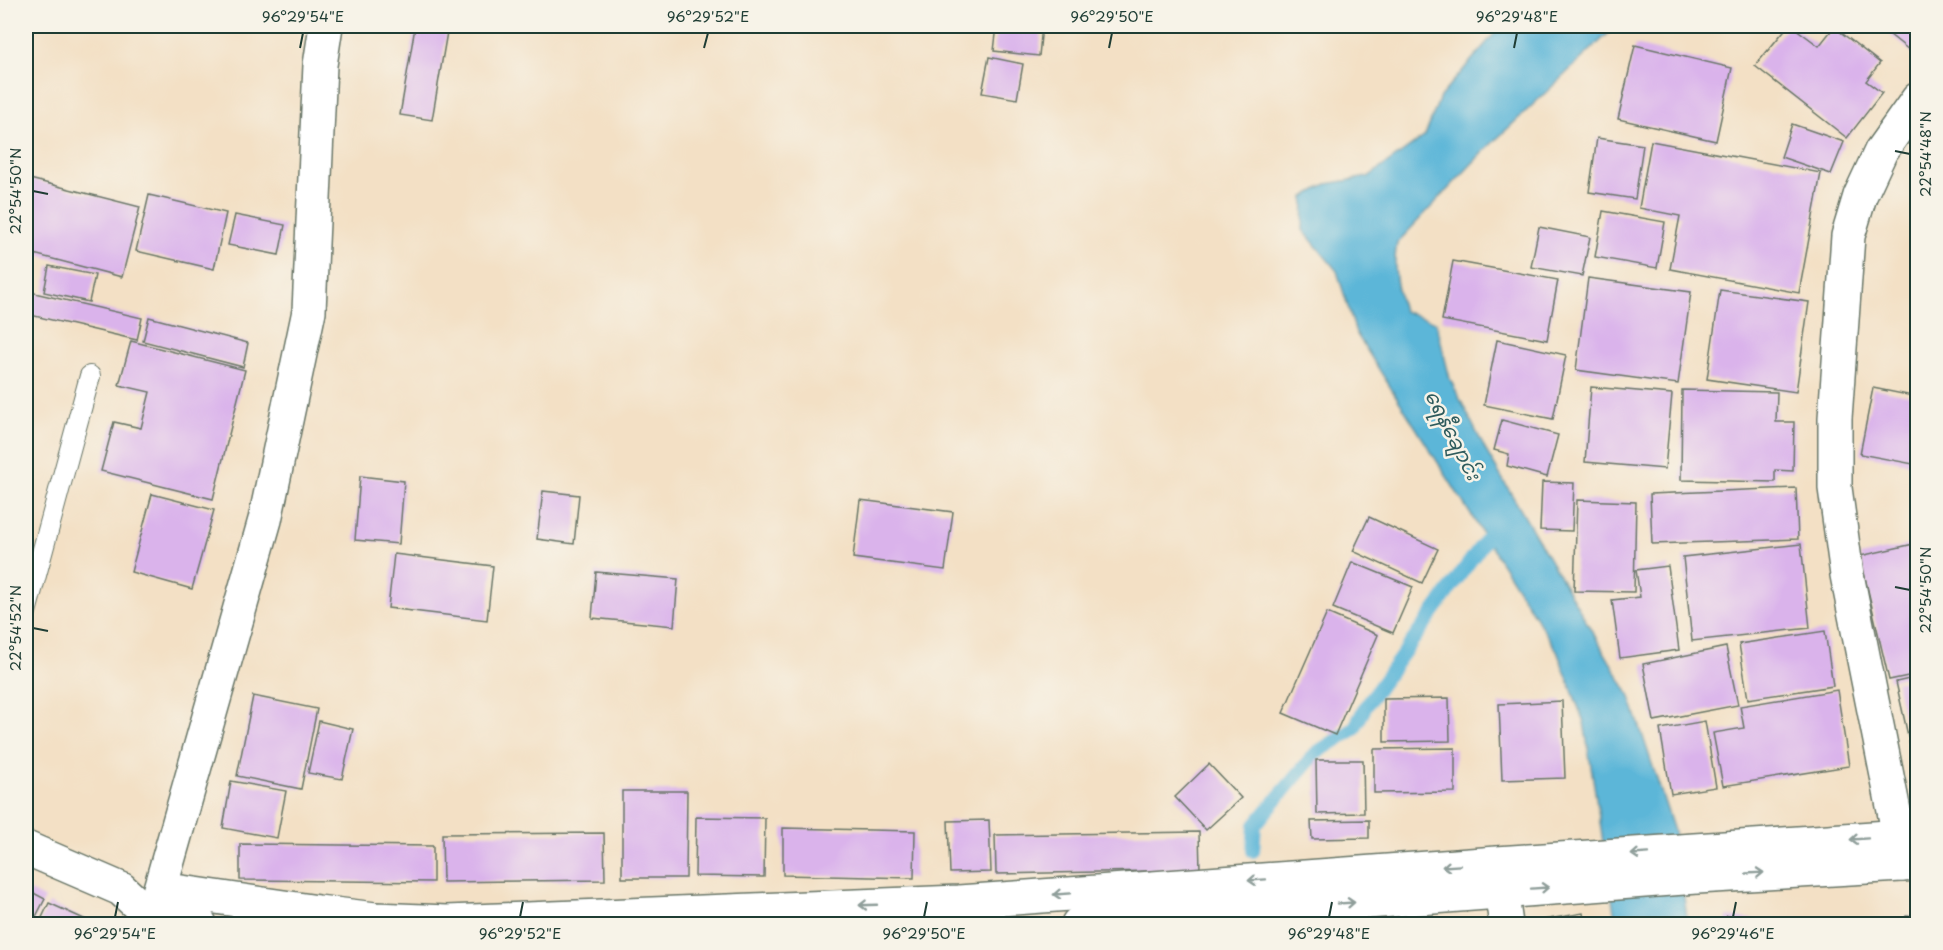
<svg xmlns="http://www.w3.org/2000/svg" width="1943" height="950" font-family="'Playpen Sans','Noto Sans Myanmar',sans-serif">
	<rect width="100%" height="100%" fill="#f7f3e8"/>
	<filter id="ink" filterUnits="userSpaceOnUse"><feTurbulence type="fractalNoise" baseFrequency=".0167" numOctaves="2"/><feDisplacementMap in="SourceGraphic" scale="12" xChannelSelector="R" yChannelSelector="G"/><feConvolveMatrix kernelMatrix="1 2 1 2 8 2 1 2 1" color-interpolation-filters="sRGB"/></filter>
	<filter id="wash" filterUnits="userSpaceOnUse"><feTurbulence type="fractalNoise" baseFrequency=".008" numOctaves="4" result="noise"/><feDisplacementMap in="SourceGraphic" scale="24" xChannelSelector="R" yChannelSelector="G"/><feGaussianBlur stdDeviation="1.35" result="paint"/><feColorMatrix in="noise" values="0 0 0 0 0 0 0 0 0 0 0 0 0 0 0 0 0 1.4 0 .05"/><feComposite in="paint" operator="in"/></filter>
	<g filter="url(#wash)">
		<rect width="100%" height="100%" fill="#f3e0c5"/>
		<!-- water -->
		<path fill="#5bb6d8" stroke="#3d7a86" stroke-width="1.5" d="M1501 26H1616L1485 150 1397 243C1392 267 1397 288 1403 311L1436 322 1450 379 1486 451 1629 694 1674 831 1688 924H1616L1584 722 1557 651 1356 333 1337 271 1303 230 1304 197 1327 184 1368 177 1425 136 1440 97Z"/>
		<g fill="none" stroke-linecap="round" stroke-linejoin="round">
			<!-- stream -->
			<polyline stroke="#5bb6d8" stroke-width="14" points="1253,851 1255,825 1269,808 1316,753 1354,729 1367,704 1486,539 1499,526"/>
		</g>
		<g id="blocks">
			<!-- building -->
			<g fill="#dab3eb">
				<polygon points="997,26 1042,26 1039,56 994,51"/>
				<polygon points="1788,26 1792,26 1819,46 1834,27 1880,63 1866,81 1882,93 1847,138 1755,66"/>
				<polygon points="1879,26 1918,26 1918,50 1914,54"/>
				<polygon points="415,27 447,32 432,120 400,115"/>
				<polygon points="1635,45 1732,68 1716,141 1618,119"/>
				<polygon points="989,57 1023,64 1017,99 982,93"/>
				<polygon points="1792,124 1844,142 1831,174 1781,157"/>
				<polygon points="1597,138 1643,145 1635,199 1589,192"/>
				<polygon points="1651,141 1821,173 1799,293 1670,269 1680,216 1639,208"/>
				<polygon points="26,178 140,207 122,277 26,252"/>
				<polygon points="149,195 226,213 214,269 136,251"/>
				<polygon points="1603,211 1665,222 1657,268 1595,257"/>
				<polygon points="235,215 285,225 279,255 228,245"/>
				<polygon points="1539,227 1590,237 1582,276 1531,267"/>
				<polygon points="1453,261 1558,280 1547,340 1442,320"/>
				<polygon points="49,266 95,275 89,302 44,292"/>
				<polygon points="1588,278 1691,292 1678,384 1576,370"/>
				<polygon points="1720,290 1809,302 1796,392 1707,379"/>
				<polygon points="26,291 142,318 137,340 26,314"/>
				<polygon points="149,317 248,343 243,367 143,341"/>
				<polygon points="1497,340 1566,355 1553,419 1484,405"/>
				<polygon points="131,341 245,370 213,499 101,471 114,422 141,428 150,392 119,385"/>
				<polygon points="1591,387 1672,394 1665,469 1585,462"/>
				<polygon points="1873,388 1918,397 1918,439 1913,464 1860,454"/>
				<polygon points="1682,390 1777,392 1776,422 1794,422 1793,471 1775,470 1775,482 1681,480"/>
				<polygon points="1502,420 1558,435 1547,477 1507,466 1509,454 1494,450"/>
				<polygon points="360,476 404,481 399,544 355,540"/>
				<polygon points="1542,482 1574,483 1572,531 1540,530"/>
				<polygon points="1796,488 1798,539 1652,544 1650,494"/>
				<polygon points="543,491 579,495 574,544 537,539"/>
				<polygon points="152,494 214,510 192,589 131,572"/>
				<polygon points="860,500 953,512 945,570 853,558"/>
				<polygon points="1577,500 1636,502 1634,592 1574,591"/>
				<polygon points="1369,517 1438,549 1422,583 1353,551"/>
				<polygon points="1918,543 1918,674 1889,680 1860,556"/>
				<polygon points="1801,544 1810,628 1692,641 1683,557"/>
				<polygon points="394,554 493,566 487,620 388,608"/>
				<polygon points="1352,562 1413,587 1393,633 1333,608"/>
				<polygon points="1668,566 1679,650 1620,658 1612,600 1640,597 1636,570"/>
				<polygon points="596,572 678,579 674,626 592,618"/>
				<polygon points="1327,613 1378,635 1335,735 1283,713"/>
				<polygon points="1825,631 1833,686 1748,699 1739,644"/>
				<polygon points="1726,647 1738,705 1654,721 1643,664"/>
				<polygon points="1918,677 1918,757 1913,758 1896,682"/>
				<polygon points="1837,690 1849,766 1723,786 1713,733 1744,728 1740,706"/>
				<polygon points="253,696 317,709 301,789 237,776"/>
				<polygon points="1449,698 1450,741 1384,742 1384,699"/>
				<polygon points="1562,701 1565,778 1502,780 1499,704"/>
				<polygon points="319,721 353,729 342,779 308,773"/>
				<polygon points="1705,721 1716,787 1671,794 1660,729"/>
				<polygon points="1455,748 1455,792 1374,793 1374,749"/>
				<polygon points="1316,760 1363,760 1364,813 1317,814"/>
				<polygon points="1209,764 1241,798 1206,830 1175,797"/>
				<polygon points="231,781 286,791 277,838 223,828"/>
				<polygon points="622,791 687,791 686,878 622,878"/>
				<polygon points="696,817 765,818 764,877 695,876"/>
				<polygon points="989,820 991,872 950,873 948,821"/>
				<polygon points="1369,820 1369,838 1312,839 1311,821"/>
				<polygon points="783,828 915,831 914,878 783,875"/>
				<polygon points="1199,832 1200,870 996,874 995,835"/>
				<polygon points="604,833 605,880 443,882 442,834"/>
				<polygon points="240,844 433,846 433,882 240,880"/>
				<polygon points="26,889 45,899 32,924 26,924"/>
				<polygon points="49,903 95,924 39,924"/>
				<polygon points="1583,913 1585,924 1526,924 1526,923"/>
				<polygon points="1727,916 1780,923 1780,924 1726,924"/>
				<polygon points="1906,916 1918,917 1918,924 1905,924"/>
			</g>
		</g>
	</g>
	<g filter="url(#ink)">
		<use href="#blocks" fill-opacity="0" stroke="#697667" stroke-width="1.5"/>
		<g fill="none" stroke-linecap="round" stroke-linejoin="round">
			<!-- service casing -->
			<g stroke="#697667" stroke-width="22">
				<polyline id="service" points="26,612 90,376"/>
			</g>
			<!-- minor casing -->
			<g stroke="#697667" stroke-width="36">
				<g id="minor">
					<polyline points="1497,864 1506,924"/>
					<polyline points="1902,865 1899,836 1847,575 1835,488 1835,418 1848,236 1860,196 1881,151 1918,99"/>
				</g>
			</g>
			<!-- tertiary casing -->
			<g stroke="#697667" stroke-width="36">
				<g id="tertiary">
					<polyline points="161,889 318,912 375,919 447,922 959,902 1497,863 1918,835"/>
					<polyline points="152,918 200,924"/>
					<polyline points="1078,924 1697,877 1918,864"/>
				</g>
			</g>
			<!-- primary casing -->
			<g stroke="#697667" stroke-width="36">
				<g id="primary">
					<polyline points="26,848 121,889 152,918"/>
					<polyline points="150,924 265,520 309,311 320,65 326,26"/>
				</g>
			</g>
			<!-- service -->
			<use href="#service" stroke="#fff" stroke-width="20"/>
			<!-- minor -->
			<use href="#minor" stroke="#fff" stroke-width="33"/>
			<!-- tertiary -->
			<use href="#tertiary" stroke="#fff" stroke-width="33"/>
			<!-- primary -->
			<use href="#primary" stroke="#fff" stroke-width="33"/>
		</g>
		<!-- one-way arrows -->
		<defs><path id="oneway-shaft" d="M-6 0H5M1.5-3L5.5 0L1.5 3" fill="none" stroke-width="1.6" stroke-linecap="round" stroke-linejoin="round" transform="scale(1.5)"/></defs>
		<g stroke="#8f9e9a">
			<use href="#oneway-shaft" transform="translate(1859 839) rotate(176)"/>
			<use href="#oneway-shaft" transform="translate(1640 854) rotate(176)"/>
			<use href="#oneway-shaft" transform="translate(1451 866) rotate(176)"/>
			<use href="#oneway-shaft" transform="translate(1755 873) rotate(-3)"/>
			<use href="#oneway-shaft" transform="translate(1257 880) rotate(176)"/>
			<use href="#oneway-shaft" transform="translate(1540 888) rotate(-4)"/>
			<use href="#oneway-shaft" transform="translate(1062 894) rotate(176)"/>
			<use href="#oneway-shaft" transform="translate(1346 903) rotate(-4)"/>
			<use href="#oneway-shaft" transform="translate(868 905) rotate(178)"/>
		</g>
	</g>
	<!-- ticks -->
	<path fill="none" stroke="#1f3d34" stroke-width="2" d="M300 48 303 33M704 48 708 33M1109 48 1112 33M1514 48 1517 33M1895 151 1910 154M33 191 48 194M1895 587 1910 590M33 628 48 631M115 917 118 902M520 917 523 902M924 917 927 902M1329 917 1332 902M1733 917 1736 902"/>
	<g text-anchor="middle" stroke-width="5" stroke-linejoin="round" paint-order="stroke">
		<!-- water labels -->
		<g font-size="20" font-style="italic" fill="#2e5b5d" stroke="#f7f3e8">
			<text transform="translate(1453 435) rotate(63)" y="7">ရေနီချောင်း</text>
		</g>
	</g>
	<!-- margin -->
	<rect width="1943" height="950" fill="none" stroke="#f7f3e8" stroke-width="66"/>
	<rect x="33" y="33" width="1877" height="884" fill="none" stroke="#1f3d34" stroke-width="2"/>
	<g font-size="15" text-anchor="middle" fill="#1f3d34">
		<text x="303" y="22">96°29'54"E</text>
		<text x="708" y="22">96°29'52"E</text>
		<text x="1112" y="22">96°29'50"E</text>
		<text x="1517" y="22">96°29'48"E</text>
		<text transform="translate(1926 154) rotate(-90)" y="5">22°54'48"N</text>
		<text transform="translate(16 191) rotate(-90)" y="5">22°54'50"N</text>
		<text transform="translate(1926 590) rotate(-90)" y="5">22°54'50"N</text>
		<text transform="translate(16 628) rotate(-90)" y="5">22°54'52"N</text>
		<text x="115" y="939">96°29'54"E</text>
		<text x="520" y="939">96°29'52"E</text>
		<text x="924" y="939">96°29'50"E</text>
		<text x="1329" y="939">96°29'48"E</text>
		<text x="1733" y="939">96°29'46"E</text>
	</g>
</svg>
